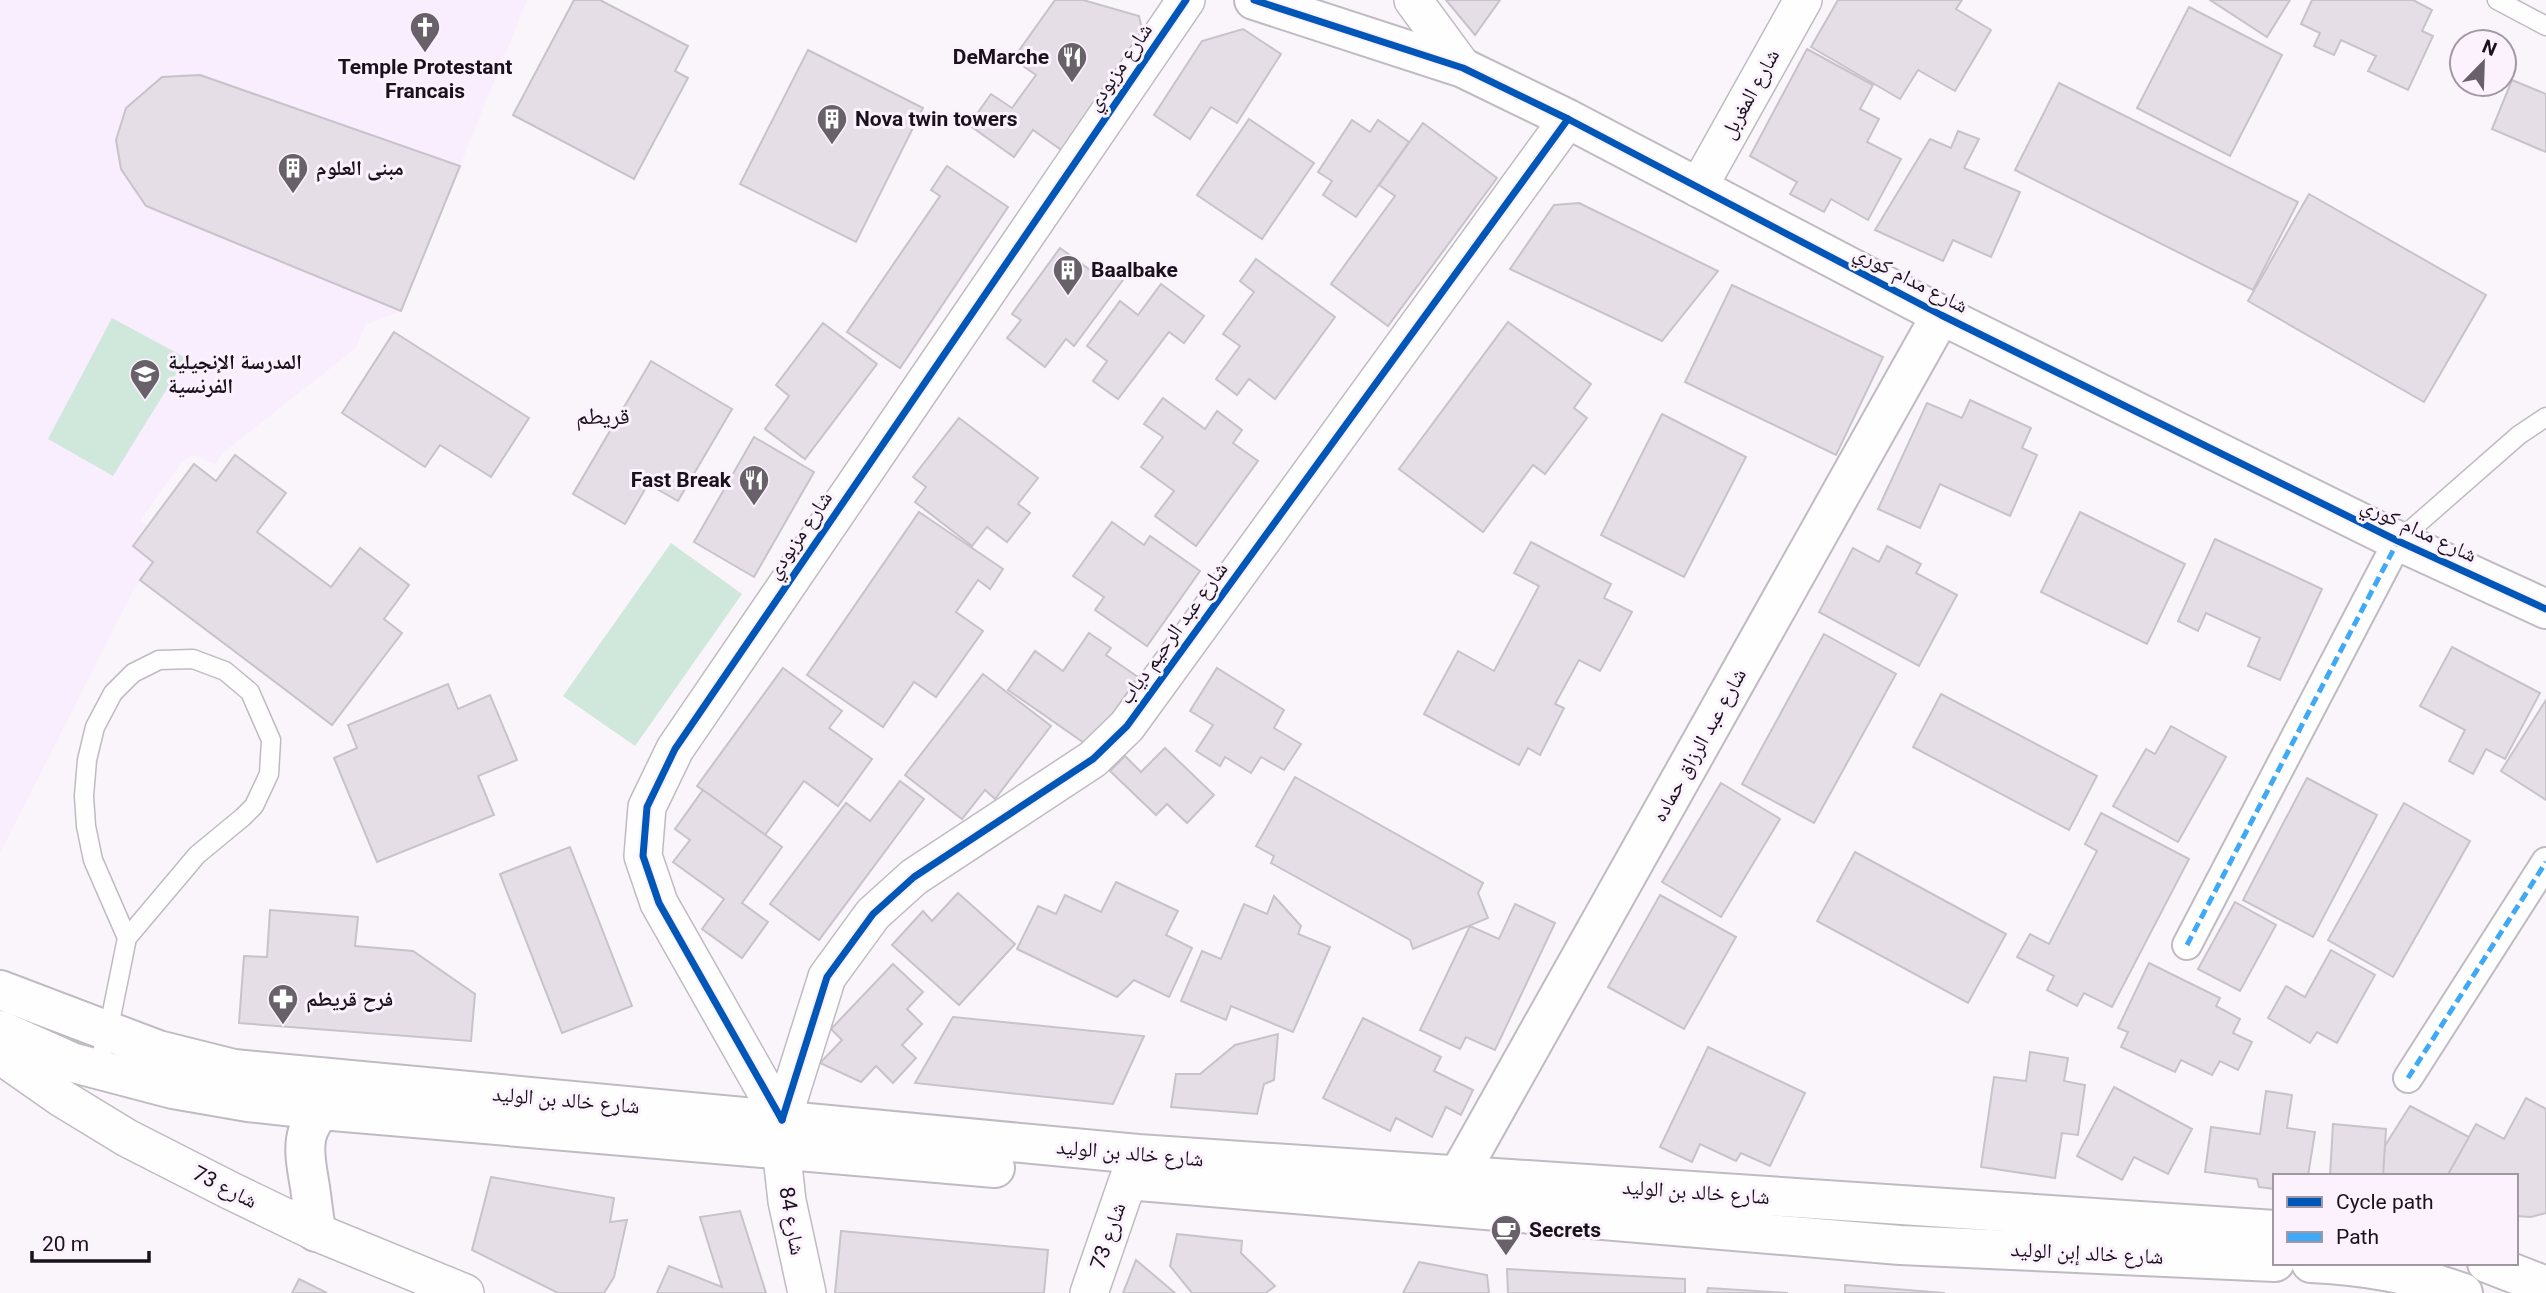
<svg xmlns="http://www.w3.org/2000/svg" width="2546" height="1293" font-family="Roboto,'Noto Naskh Arabic',sans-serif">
	<rect width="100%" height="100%" fill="#faf5fb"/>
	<!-- built -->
	<polygon fill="#f9eefd" points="0,0 527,0 460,166 200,75 162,77 126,108 116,140 121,169 146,206 401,311 365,325 356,348 223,453 215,464 193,455 182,462 140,521 147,526 132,546 153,562 133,591 0,853"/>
	<!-- grass -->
	<g fill="#cfe8db">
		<polygon points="112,318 186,358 113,476 48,439"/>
		<polygon points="671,543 742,594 635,746 563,696"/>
	</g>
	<!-- building -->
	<g fill="#e5dee7" stroke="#c8c2ca" stroke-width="2">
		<polygon points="574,0 600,0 688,46 675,71 688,78 634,179 513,115"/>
		<polygon points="1055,0 1083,0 1139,16 1145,43 1067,154 1033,130 1014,157 969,125 991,94 1012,108 1036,75 1013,59"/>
		<polygon points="1446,0 1500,0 1475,35"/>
		<polygon points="1838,0 1962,0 1956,9 1991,30 1955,91 1918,70 1900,99 1811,47"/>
		<polygon points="2210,0 2290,0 2267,37"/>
		<polygon points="2312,0 2413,0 2432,10 2422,31 2433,36 2408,90 2368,71 2376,56 2341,40 2334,55 2314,46 2320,33 2301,24"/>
		<polygon points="2189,7 2282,55 2230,156 2137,108"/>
		<polygon points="1243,29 1281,54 1237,123 1211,107 1190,139 1154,115 1202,41"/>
		<polygon points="1807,49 1873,85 1860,109 1879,119 1867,142 1901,159 1868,220 1831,199 1824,212 1790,194 1797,182 1750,156"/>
		<polygon points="808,50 923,108 856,242 740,184"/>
		<polygon points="200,75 460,166 401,311 146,206 121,169 116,140 126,108 162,77"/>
		<polygon points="2512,80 2546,94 2546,152 2492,129"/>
		<polygon points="2059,83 2298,202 2253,290 2015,170"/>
		<polygon points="1249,119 1314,163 1262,239 1197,195"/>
		<polygon points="1352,120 1370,132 1378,120 1409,142 1356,217 1323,195 1332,181 1318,172"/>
		<polygon points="1423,123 1497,178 1388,326 1331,284 1395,196 1379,185"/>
		<polygon points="1958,131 1979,139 1964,168 2020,192 1991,257 1953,240 1943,261 1875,230 1930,139 1951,148"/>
		<polygon points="947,166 1008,207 900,368 847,332 940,196 931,190"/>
		<polygon points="2309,194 2486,295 2424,402 2248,301"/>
		<polygon points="1579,203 1718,271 1662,341 1510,269 1554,205"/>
		<polygon points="1060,248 1090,270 1097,260 1123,280 1074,346 1066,339 1045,367 1007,338 1021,320 1012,314"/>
		<polygon points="1256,259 1335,317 1275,399 1249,379 1237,395 1216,379 1240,346 1223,334 1254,292 1240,281"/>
		<polygon points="1161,284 1204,316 1184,343 1169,332 1118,399 1093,381 1107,361 1087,346 1120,301 1138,315"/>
		<polygon points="1732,285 1883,357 1836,455 1685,382"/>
		<polygon points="1508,322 1591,384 1574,408 1587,418 1545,474 1533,465 1483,532 1399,469"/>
		<polygon points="823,323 877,364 805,459 765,429 789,396 776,385"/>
		<polygon points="394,332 529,418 491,477 440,445 425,467 342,413"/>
		<polygon points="651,361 732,409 678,501 648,484 625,524 573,494"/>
		<polygon points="1163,398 1205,429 1217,411 1242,430 1233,443 1258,461 1196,546 1155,516 1174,491 1141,467 1163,437 1144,424"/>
		<polygon points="1970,400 2031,428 2022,448 2037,455 2010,516 1940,484 1920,528 1878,509 1927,403 1962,418"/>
		<polygon points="1662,414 1746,457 1684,577 1601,535"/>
		<polygon points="959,418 1038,478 1018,504 1030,513 1007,542 987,527 972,546 915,502 926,487 913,477"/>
		<polygon points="754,437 814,472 754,577 694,542"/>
		<polygon points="235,455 286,493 257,532 331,587 360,548 409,585 384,619 402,633 332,725 140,580 153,562 133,546 194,464 216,481"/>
		<polygon points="919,512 1003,569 990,589 978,580 956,612 983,631 936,697 914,682 883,727 807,675"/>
		<polygon points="2080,512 2185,564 2147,644 2041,592"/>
		<polygon points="1112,522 1144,545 1150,536 1200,571 1147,646 1095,610 1104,597 1073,576"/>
		<polygon points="2215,539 2322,589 2280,680 2248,666 2260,638 2206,613 2198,631 2178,621"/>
		<polygon points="1531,542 1611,584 1604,598 1632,612 1600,671 1579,660 1555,704 1564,708 1540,755 1528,748 1519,765 1424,714 1458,651 1494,671 1539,586 1514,573"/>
		<polygon points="1887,546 1921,564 1916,573 1957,595 1919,666 1819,612 1853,548 1879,562"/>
		<polygon points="1089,633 1111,648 1106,655 1138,677 1090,747 1008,690 1035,651 1063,671"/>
		<polygon points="1824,634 1896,674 1814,823 1742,784"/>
		<polygon points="2452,647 2540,693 2505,759 2486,749 2473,774 2449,761 2465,730 2420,706"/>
		<polygon points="783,668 842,711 829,728 872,759 838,806 804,781 765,835 697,786"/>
		<polygon points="1217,668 1284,710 1274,728 1301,744 1284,770 1261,757 1251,773 1225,757 1220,766 1196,751 1213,725 1190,711"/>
		<polygon points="983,674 1051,726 995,799 985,790 962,819 905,775"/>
		<polygon points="448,684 458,709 490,695 517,760 478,776 494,815 377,862 334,758 357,748 348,725"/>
		<polygon points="1941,694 2097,776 2069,830 1913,747"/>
		<polygon points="2546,700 2546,800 2501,771"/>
		<polygon points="2171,726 2226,757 2178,842 2113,806 2146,749 2155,754"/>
		<polygon points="1165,748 1214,795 1187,823 1167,804 1156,815 1110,771 1125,756 1141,772"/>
		<polygon points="1295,777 1483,883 1478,893 1488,918 1413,949 1410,940 1271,863 1274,856 1256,846"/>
		<polygon points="2307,778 2377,815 2313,937 2243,900"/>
		<polygon points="900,781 924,799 819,940 770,904 846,803 870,821"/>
		<polygon points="1721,783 1780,819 1721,917 1662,882"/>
		<polygon points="703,790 782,847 742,903 768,922 742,958 702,929 724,899 673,862 690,840 675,829"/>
		<polygon points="2404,803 2470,841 2393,977 2328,940"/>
		<polygon points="2101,813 2189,859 2112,1007 2084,993 2077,1006 2047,990 2054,976 2017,957 2030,934 2049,944 2097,851 2085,844"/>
		<polygon points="570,847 632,1006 562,1033 500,874"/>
		<polygon points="1855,852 2006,934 1968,1003 1817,921"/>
		<polygon points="1116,882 1178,911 1166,935 1192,948 1169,997 1134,980 1117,997 1017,949 1038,906 1056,914 1065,895 1101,912"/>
		<polygon points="958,893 1015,944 959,1005 892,945 923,911 932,921"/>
		<polygon points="1660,895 1736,937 1684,1029 1608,987"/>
		<polygon points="1274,896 1301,926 1298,934 1330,947 1293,1032 1231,1006 1226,1020 1181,1001 1202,951 1221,959 1244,904 1267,914"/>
		<polygon points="2235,902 2276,925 2240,991 2198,969"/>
		<polygon points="1515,904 1555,923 1495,1050 1466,1037 1460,1049 1420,1030 1470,926 1499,939"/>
		<polygon points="270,910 358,917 355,946 413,951 475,994 471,1041 239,1023 244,956 267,957"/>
		<polygon points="2331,950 2375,975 2337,1043 2317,1032 2310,1043 2268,1018 2286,986 2305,997"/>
		<polygon points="2149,963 2220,998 2216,1006 2240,1019 2233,1033 2252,1042 2238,1070 2220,1061 2212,1075 2181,1060 2175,1072 2121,1047 2128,1032 2118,1028"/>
		<polygon points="893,964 923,992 907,1009 922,1024 902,1045 916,1058 893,1083 876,1066 861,1082 820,1063 842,1040 831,1029"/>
		<polygon points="953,1017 1144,1036 1113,1104 915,1083"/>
		<polygon points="1363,1018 1441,1057 1434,1071 1473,1090 1461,1115 1446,1107 1432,1137 1396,1118 1390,1131 1323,1098"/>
		<polygon points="1278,1034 1274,1080 1264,1084 1257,1114 1171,1107 1176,1074 1200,1074 1235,1045"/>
		<polygon points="1708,1047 1805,1093 1770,1166 1741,1153 1736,1161 1700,1144 1692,1162 1660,1147"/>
		<polygon points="2030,1052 2068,1058 2064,1081 2085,1085 2078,1135 2062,1133 2055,1178 1981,1167 1994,1077 2026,1081"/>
		<polygon points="2114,1087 2192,1129 2168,1174 2134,1157 2122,1180 2077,1156"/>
		<polygon points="2266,1091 2292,1095 2287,1128 2315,1132 2308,1176 2275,1176 2275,1189 2259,1187 2257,1179 2205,1172 2211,1127 2260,1134"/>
		<polygon points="2526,1098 2546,1109 2546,1213 2531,1217 2516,1216 2516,1176 2447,1176 2476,1124 2504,1139"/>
		<polygon points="2410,1106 2469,1137 2447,1176 2383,1176 2384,1147"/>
		<polygon points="2333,1124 2386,1129 2383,1176 2330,1176"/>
		<polygon points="491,1177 614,1198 610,1222 627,1220 614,1277 604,1293 558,1293 472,1250"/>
		<polygon points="740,1211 766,1293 657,1293 669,1266 722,1287 700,1217"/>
		<polygon points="841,1231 1048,1250 1044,1293 835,1293"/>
		<polygon points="1177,1234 1242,1241 1241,1253 1275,1286 1266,1293 1192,1293 1170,1266"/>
		<polygon points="1136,1260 1175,1293 1123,1293"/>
		<polygon points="1419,1262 1487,1275 1489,1293 1403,1293"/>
		<polygon points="1507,1269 1685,1279 1685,1293 1508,1293"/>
		<polygon points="299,1279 327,1293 292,1293"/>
		<polygon points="1845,1285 1945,1293 1845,1293"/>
		<polygon points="1708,1288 1788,1293 1707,1293"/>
	</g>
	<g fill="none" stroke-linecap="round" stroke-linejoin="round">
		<!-- service casing -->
		<g stroke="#c0bac2" stroke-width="21">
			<g id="service">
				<polyline points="2497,0 2546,26"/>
				<polyline points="2398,541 2519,435 2546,417"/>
				<polyline points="97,1069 108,1032 127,938 197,855 243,817 254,806 269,774 271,740 250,692 225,671 193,659 159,660 133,673 113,693 95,727 87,760 84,796 86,826 93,860 127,938"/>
			</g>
		</g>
		<!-- pedestrian casing -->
		<g stroke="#c0bac2" stroke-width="32">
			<g id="pedestrian">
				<polyline points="2187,945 2398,541"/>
				<polyline points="2408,1078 2546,862"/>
			</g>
		</g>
		<!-- minor casing -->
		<g stroke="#c0bac2" stroke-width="40">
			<g id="minor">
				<polyline points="1413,0 1463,68"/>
				<polyline points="1698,188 1803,0"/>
				<polyline points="0,1055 63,1099 127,1138 231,1191 316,1232 465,1293"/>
				<polyline points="782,1120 659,903 643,856 647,807 675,749 1186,0"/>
				<polyline points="782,1120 827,977 873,914 914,877 1093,759 1127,726 1568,119"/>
				<polyline points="781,1148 787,1201 807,1293"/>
				<polyline points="1089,1293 1128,1180"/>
			</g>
		</g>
		<!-- tertiary casing -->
		<g stroke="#c0bac2" stroke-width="42">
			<g id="tertiary">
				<polyline points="1254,0 1463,68 1568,119 1941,315 2398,541 2546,609"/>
				<polyline points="1458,1176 1941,315"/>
			</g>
		</g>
		<!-- secondary casing -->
		<g stroke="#c0bac2" stroke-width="42">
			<g id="secondary">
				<polyline points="0,990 158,1050 234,1069 1138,1154 2275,1230"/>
				<polyline points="0,1030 74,1063 173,1089 248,1102 321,1110 995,1168"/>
				<polyline points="1139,1181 1900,1245 2275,1262"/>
				<path d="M316 1232C314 1217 312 1202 310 1187 302 1141 300 1127 338 1094"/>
				<path d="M2311 1263C2370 1266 2407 1273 2463 1293"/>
				<polyline points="2487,1263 2546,1286"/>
			</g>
		</g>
		<!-- service -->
		<use href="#service" stroke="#fefefe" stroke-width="18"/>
		<!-- pedestrian -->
		<use href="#pedestrian" stroke="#fefefe" stroke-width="28"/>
		<!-- minor -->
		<use href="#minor" stroke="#fefefe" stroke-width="37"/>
		<!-- tertiary -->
		<use href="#tertiary" stroke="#fefefe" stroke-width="38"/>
		<!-- secondary -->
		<use href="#secondary" stroke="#fefefe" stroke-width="38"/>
		<!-- quiet -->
		<g stroke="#3fa9f5" stroke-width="5" stroke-dasharray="10 5" stroke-linecap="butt">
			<polyline points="2187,945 2398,541"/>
			<polyline points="2408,1078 2546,862"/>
		</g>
		<!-- cycleway casing -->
		<g stroke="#fbf2fe" stroke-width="11">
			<g id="cycleway">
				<polyline points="1254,0 1463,68 1568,119 1941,315 2398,541 2546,609"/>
				<polyline points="782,1120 659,903 643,856 647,807 675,749 1186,0"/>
				<polyline points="782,1120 827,977 873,914 914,877 1093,759 1127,726 1568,119"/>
			</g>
		</g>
		<!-- cycleway -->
		<use href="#cycleway" stroke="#0057b8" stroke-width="7"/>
	</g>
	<!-- icons -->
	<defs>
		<g id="church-pin" transform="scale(1.575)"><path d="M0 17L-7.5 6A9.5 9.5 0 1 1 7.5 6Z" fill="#68616a" stroke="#fbf2fe"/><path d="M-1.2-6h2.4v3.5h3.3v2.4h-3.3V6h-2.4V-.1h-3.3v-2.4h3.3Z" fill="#fff"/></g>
		<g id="restaurant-pin" transform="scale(1.575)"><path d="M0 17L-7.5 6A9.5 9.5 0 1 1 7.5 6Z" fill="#68616a" stroke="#fbf2fe"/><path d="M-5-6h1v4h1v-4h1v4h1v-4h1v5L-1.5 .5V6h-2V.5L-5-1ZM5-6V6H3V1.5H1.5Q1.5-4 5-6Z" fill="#fff"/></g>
		<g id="building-pin" transform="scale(1.575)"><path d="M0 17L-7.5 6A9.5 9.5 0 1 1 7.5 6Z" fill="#68616a" stroke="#fbf2fe"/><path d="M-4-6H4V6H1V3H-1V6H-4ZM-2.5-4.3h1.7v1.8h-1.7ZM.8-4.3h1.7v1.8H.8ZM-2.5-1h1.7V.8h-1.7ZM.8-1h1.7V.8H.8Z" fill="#fff"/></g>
		<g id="school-pin" transform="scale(1.575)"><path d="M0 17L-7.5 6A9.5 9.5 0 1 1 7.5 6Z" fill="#68616a" stroke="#fbf2fe"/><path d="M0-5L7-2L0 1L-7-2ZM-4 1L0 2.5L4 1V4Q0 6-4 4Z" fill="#fff"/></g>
		<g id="pharmacy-pin" transform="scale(1.575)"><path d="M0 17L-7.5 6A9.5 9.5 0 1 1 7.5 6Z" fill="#68616a" stroke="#fbf2fe"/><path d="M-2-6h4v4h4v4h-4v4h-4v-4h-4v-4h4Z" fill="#fff"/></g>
		<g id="cafe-pin" transform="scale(1.575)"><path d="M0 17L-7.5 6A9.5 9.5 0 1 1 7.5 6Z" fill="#68616a" stroke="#fbf2fe"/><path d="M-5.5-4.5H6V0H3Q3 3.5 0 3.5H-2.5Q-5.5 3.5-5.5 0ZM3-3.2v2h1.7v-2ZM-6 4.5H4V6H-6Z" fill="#fff"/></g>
	</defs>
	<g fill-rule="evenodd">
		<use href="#church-pin" x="425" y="27"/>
		<use href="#restaurant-pin" x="1072" y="57"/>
		<use href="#building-pin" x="832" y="119"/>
		<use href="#building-pin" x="293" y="168"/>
		<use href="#building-pin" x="1068" y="270"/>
		<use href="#school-pin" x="145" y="374"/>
		<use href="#restaurant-pin" x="754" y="480"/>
		<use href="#pharmacy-pin" x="283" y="999"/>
		<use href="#cafe-pin" x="1506" y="1230"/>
	</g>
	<g text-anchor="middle" stroke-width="6" stroke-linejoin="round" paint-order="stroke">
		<!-- poi labels -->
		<g font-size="21" font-weight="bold" fill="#19121c" stroke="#fbf2fe" text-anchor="start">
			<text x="1049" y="64" text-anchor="end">DeMarche</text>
			<text x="425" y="74" text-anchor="middle">Temple Protestant<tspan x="425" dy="24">Francais</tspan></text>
			<text x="855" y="126">Nova twin towers</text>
			<text x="316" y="175">مبنى العلوم</text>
			<text x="1091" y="277">Baalbake</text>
			<text x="168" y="369">المدرسة الإنجيلية<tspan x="168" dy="24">الفرنسية</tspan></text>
			<text x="731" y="487" text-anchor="end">Fast Break</text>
			<text x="306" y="1006">فرح قريطم</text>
			<text x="1529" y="1237">Secrets</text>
		</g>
		<!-- street labels -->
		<g font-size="21" fill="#19121c" stroke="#fbf2fe">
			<text transform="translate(1119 67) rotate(-56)" y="7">شارع مزبودي</text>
			<text transform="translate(1750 94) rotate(-61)" y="7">شارع المغربل</text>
			<text transform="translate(1911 279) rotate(27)" y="7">شارع مدام كوري</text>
			<text transform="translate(2419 530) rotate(25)" y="7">شارع مدام كوري</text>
			<text transform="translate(799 535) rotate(-56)" y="7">شارع مزبودي</text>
			<text transform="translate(1173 633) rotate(-54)" y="7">شارع عبد الرحيم دياب</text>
			<text transform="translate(1699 745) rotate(-61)" y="7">شارع عبد الرزاق حماده</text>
			<text transform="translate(566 1100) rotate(5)" y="7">شارع خالد بن الوليد</text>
			<text transform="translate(1130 1153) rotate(5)" y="7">شارع خالد بن الوليد</text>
			<text transform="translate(225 1187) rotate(27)" y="7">شارع 73</text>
			<text transform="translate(1696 1192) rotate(4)" y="7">شارع خالد بن الوليد</text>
			<text transform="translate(792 1221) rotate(80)" y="7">شارع 84</text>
			<text transform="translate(1108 1236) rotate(-71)" y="7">شارع 73</text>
			<text transform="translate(2087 1253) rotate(3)" y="7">شارع خالد إبن الوليد</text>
		</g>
		<!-- neighbourhood labels -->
		<g font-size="23" fill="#19121c" stroke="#fbf2fe">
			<text x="603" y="424">قريطم</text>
		</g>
	</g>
	<!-- legend -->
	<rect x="2273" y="1174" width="245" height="91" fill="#fbf2fe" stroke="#a198a4" stroke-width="2"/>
	<rect x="2287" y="1197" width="35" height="10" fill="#0057b8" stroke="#a198a4" stroke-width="2"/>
	<text x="2336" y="1209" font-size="21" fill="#19121c">Cycle path</text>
	<rect x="2287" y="1232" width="35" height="10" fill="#3fa9f5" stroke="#a198a4" stroke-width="2"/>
	<text x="2336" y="1244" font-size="21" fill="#19121c">Path</text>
	<!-- north arrow -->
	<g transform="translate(2483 63) rotate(23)"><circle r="33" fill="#fbf2fe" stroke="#a198a4" stroke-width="2"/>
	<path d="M0-5L12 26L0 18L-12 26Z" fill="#68616a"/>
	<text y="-10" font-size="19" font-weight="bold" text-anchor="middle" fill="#19121c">N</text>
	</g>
	<!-- scale -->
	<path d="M32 1251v10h117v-10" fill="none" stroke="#19121c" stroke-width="3.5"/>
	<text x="42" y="1251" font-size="21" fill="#19121c" stroke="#fbf2fe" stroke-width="5" paint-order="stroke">20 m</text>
</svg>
